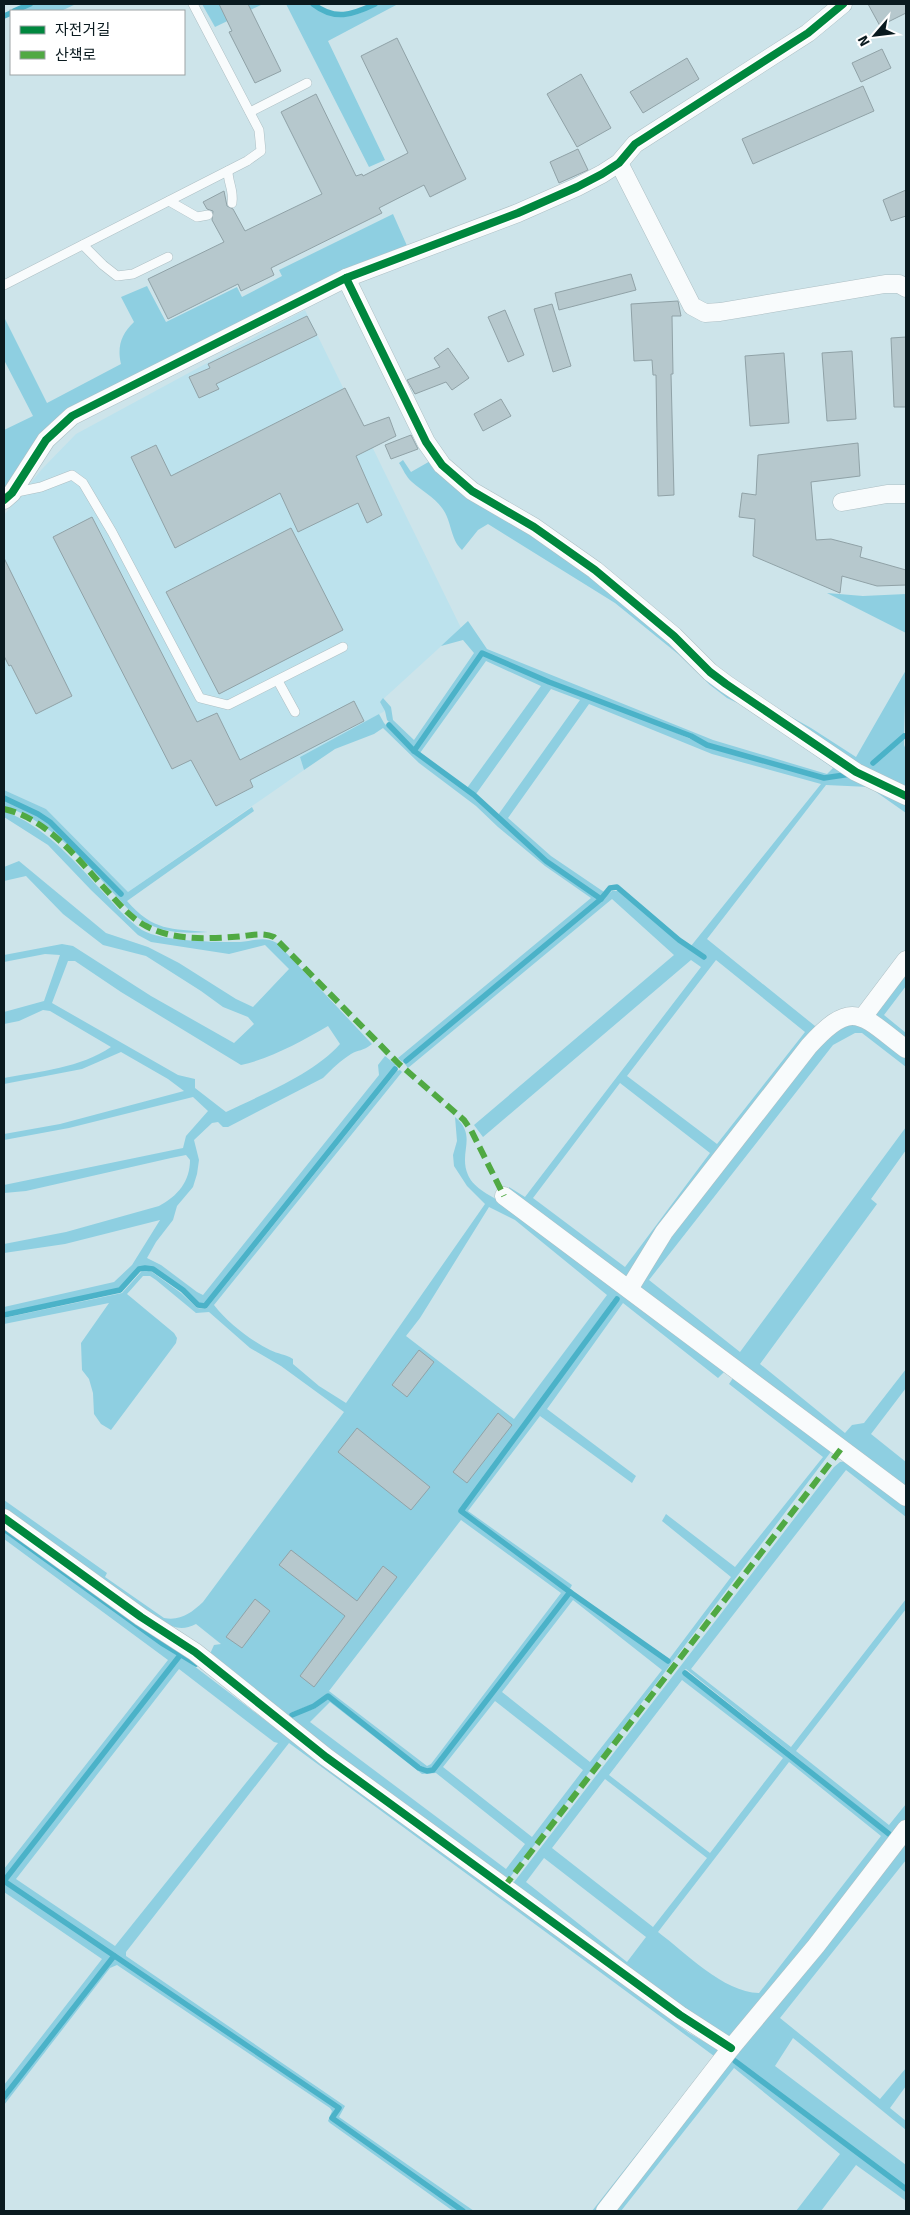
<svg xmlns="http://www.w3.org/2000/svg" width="910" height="2215" font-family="Signika,'Noto Sans KR',sans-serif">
	<rect width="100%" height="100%" fill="#cde4ea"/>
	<!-- built -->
	<polygon fill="#bce2ed" points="305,310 461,628 380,702 385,711 300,757 304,770 128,892 46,809 4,790 4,515 42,469 76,434"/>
	<!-- green -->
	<g fill="#8ecfe1" fill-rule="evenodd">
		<polygon points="33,4 76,4 61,11 17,11"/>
		<polygon points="202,4 263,4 215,27"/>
		<polygon points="286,4 311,4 320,11 335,16 358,14 378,4 398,4 328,41 385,160 369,167"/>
		<path d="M393 214 408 248 69 412 4 490V430L33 416 4 360V317L47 403 121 364C117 347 121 334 134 322L121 297 147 286 166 322 237 287 242 297 282 276 279 270Z"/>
		<path d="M403 460 411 472 432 460 572 560 850 773 824 777 709 744 691 735 550 680 481 651 414 748 387 720 385 711 380 702 383 698 391 707 393 720 414 740 474 653 463 640 441 646 468 621 487 649 713 740 827 774 833 768 748 708 727 698 710 685 678 654 615 603 488 524 478 530 462 550C450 539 452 521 442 508 434 497 422 491 412 482 406 477 403 469 399 463Z"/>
		<polygon points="827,593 863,596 906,594 906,633"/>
		<path d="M483 655 549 684 649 721 707 746 825 780 855 775 906 800V813L869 787 826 785 707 939 820 1030 626 1279 509 1194V1187L525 1197 701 967 691 960 483 1137 474 1125 674 955 612 899 408 1068 405 1064 612 891H619L682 945 705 960 707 956 691 946 821 784 712 754 589 704 508 818 551 856 604 892 601 897 547 859 498 815 580 700 551 689 476 794 467 788 541 686 486 661 420 753 416 750ZM716 960 805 1032 717 1144 627 1076ZM620 1083 710 1153 625 1267 533 1198Z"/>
		<polygon points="906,670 904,736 904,745 906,750 906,792 856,770 729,682 811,728 856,757"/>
		<polygon points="379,714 384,723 414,754 473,796 546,862 599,899 402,1062 398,1058 591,898 545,866 498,827 476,806 419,763 383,728 374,734 335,749 304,770 300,757"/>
		<path d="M4 790 46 809 128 892 252 807 254 811 127 901C153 931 171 929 208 932 181 934 157 933 134 915 95 875 59 824 4 806V800L38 816 50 824 120 895 122 893 51 821 39 813 4 797Z"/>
		<path d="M4 811C44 826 72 858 101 890 113 903 127 920 142 930 162 942 217 942 240 942 254 941 264 936 277 943L372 1044C362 1052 359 1049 351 1054 340 1061 332 1069 323 1078L228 1127H223L218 1122 212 1123 194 1140 199 1160 197 1174 193 1187 177 1206 173 1220 156 1242 147 1258 161 1265 197 1292 203 1295 379 1075 378 1065 385 1056 396 1065 205 1305 199 1304 184 1289 154 1268 145 1266 139 1268 120 1289 4 1313V1307L114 1282 132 1265 160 1220 65 1244 4 1253V1244L66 1232 159 1206C178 1196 190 1181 190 1160L186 1155 171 1158 26 1191 4 1193V1185L183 1148 186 1136 208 1111 193 1097 69 1128 4 1140V1134L60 1124 184 1091 168 1079 121 1052 82 1069 4 1084V1078C41 1071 80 1068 111 1047L50 1011 43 1010 19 1021 4 1024V1012L44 1001 60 955 45 954 4 962V955L62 944 73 946 151 996 234 1043 254 1024 248 1017 223 1007 201 991 146 956 103 945 63 914 26 876 4 881V867L19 861 106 933 148 947 179 963 236 999 253 1007 289 969 265 945 229 954 151 942 138 935 91 890 48 845 4 817ZM68 961H75L121 992 241 1065C272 1058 300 1042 328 1026L340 1044C314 1074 261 1095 226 1112L195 1088V1079L178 1075 52 1003Z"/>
		<polygon points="906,969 906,986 884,1015 906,1033 906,1045 876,1022 873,1013"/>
		<polygon points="853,1021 906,1055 906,1067 862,1033 855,1033 833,1045 649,1280 740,1352 906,1127 906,1150 871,1199 877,1204 760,1364 845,1433 852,1425 864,1423 906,1369 906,1388 871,1434 906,1462 906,1492 640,1288 669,1235 814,1046"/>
		<path d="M400 1070 402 1072 214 1305C228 1323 250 1340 270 1350 278 1354 285 1354 293 1359V1364L319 1386 346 1403 485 1204 467 1186 454 1166 453 1155 457 1141 455 1117C478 1136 458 1152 468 1175 474 1189 492 1196 504 1204L727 1369 718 1378 623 1303 547 1409 636 1476 632 1483 540 1416 468 1511 572 1585 570 1589 463 1511 619 1300 615 1297 459 1512 568 1592 434 1767 428 1769 419 1765 328 1694 313 1704 290 1713 293 1716 316 1708 328 1698 418 1769 427 1772 433 1771 570 1594 667 1662 731 1577 662 1521 666 1514 735 1567 823 1457 729 1384 735 1375 833 1449 508 1880 357 1774 209 1656 214 1645 221 1644 196 1624C183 1631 174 1628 162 1622L4 1508V1500L107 1573 105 1577 164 1618C181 1621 191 1613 203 1602L344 1412 281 1366 250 1348 209 1312 196 1313 156 1280 150 1276H143L127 1294 174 1333 177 1338 176 1343 111 1430 101 1424 94 1414 93 1393 89 1379 82 1370 81 1343 109 1303 4 1324V1318L122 1293 141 1272 145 1270 152 1272 181 1293 197 1308 206 1309 397 1071ZM489 1207 515 1220 607 1295 514 1419 406 1336 420 1318ZM461 1520 561 1593 431 1764 427 1766 329 1691ZM573 1600 662 1670 590 1762 502 1692ZM495 1701 583 1770 532 1837 443 1767ZM330 1702 422 1774 436 1773 525 1844 506 1869 310 1722Z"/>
		<path d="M847 1461 906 1504V1517L846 1470 691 1669 791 1747 906 1599V1609L796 1751 889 1825 906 1804V1823L733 2035H721L511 1886 834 1467 840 1462ZM686 1669 892 1834 891 1836 683 1674V1671ZM682 1680 783 1758 710 1853 609 1775ZM789 1762 881 1836 759 1993C723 1992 686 1953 658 1932ZM605 1779 707 1858 653 1927 552 1848ZM544 1858 646 1937 627 1962 526 1882Z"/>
		<path d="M4 1523 96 1590 164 1637 191 1653 331 1766 686 2024 717 2042 723 2052 719 2058 599 2211H592L714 2056 289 1743 126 1952V1956L345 2106 339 2117 474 2211H466L334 2118 340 2107 6 1881 181 1656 329 1769 689 2033 717 2049 331 1767 191 1658 164 1642 4 1527ZM179 1669 274 1742 278 1743 115 1946 16 1879Z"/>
		<polygon points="4,1530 162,1645 179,1654 4,1880 4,1869 168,1660 4,1539"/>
		<polygon points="906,1837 906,1860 780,2018 880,2099 906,2068 906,2086 890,2108 906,2121 906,2130 793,2038 775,2066 906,2165 906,2201 856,2165 821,2211 796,2211 840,2154 734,2068 621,2211 609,2211"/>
		<polygon points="4,1883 112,1956 4,2094 4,2085 102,1959 4,1892"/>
		<polygon points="115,1958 337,2108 331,2119 461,2211 453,2211 330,2123 328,2121 332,2111 330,2108 117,1965 110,1968 4,2105 4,2099"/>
	</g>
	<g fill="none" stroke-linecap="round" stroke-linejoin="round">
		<!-- stream -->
		<g stroke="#4bb2c8" stroke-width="5.5">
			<path d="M313 4C335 21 352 15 375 4"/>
			<polyline points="14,11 30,4"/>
			<polyline points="4,16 11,13"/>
			<polyline points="389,725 414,751 474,795 546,861 601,899 406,1061"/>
			<polyline points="414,751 482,653 549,682 691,736 707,745 824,778 851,774"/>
			<polyline points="873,763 904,736"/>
			<polyline points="4,798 38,814 50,822 121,894"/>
			<polyline points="601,899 610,888 617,887 679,940 704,957"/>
			<polyline points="4,1315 120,1290 139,1269 145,1268 153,1269 183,1290 198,1305 205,1306 395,1069"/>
			<polyline points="4,1529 163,1644 196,1664"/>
			<polyline points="570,1592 461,1511 617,1299"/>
			<polyline points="181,1654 4,1881 339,2108 332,2118 463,2211"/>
			<polyline points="685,1673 889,1834"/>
			<polyline points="292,1715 314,1706 328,1696 419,1768 427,1771 433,1770 570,1592 668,1661"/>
			<polyline points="735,2061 906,2189"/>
			<polyline points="4,2097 114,1956"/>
		</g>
	</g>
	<!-- building -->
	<g fill="#b6c8cd" stroke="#90a2a7">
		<polygon points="219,4 248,4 281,71 255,83 229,32 232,31"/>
		<polygon points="868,4 906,4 906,13 880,26"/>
		<polygon points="397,38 466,179 430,197 424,185 379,208 382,213 271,268 274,275 241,291 238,284 168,319 148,279 224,242 212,220 213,211 207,209 203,202 224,191 227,206 233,209 245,231 322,194 281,112 316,94 356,176 362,174 363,176 408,153 361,56"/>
		<polygon points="882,49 891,68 861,82 852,63"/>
		<polygon points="687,58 699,79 643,113 630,92"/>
		<polygon points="581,74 611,128 577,147 547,94"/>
		<polygon points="863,86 874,111 753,164 742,139"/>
		<polygon points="578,149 588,170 559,183 550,162"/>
		<polygon points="906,190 906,216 891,221 883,200"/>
		<polygon points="631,274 636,290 559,310 555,293"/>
		<polygon points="678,301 681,316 672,316 673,374 671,374 674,495 658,496 656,375 653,375 652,360 634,361 631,304"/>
		<polygon points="552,304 571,366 553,372 534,309"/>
		<polygon points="505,310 524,355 508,362 488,317"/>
		<polygon points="307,316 317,335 216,384 219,389 199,398 189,377 210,368 208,364"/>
		<polygon points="906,337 906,407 894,407 891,338"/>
		<polygon points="448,348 469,378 452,390 446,382 415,394 407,380 440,367 434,358"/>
		<polygon points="852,351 856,419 827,421 822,353"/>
		<polygon points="784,353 789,423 750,426 745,356"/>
		<polygon points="345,388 364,426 389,417 396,436 356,456 382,515 367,523 358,503 298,532 280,493 175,548 131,457 156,445 171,476"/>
		<polygon points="501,399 511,416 483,431 474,414"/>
		<polygon points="411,435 418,449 391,459 385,445"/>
		<polygon points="858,443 860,476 811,482 816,540 831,539 862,547 860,557 906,570 906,585 877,586 842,576 840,593 753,556 755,519 739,517 742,493 756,495 758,455"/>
		<polygon points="92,517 197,722 217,713 240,760 354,701 364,721 250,780 253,787 216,806 191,760 172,769 53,537"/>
		<polygon points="291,528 343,630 219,694 166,592"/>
		<polygon points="4,558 72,696 36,714 11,665 9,666 4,656"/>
		<polygon points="419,1350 434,1362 407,1397 392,1385"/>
		<polygon points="498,1413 512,1425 467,1483 453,1472"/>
		<polygon points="357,1428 430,1487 411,1510 338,1452"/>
		<polygon points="291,1550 357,1601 383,1566 397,1577 314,1687 300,1676 345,1616 279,1565"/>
		<polygon points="255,1599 270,1611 242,1648 226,1637"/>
	</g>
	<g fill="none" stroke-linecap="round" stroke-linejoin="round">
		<!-- service casing -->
		<g stroke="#adbfc4" stroke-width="10">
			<g id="service">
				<polyline points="250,112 307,83"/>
				<path d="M228 171C228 183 234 190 232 203"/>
				<polyline points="169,201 197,217 208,215"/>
				<polyline points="83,245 103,265 117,276 133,274 168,257"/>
				<polyline points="4,285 247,161 261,151 259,130 193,4"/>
				<polyline points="12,493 41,487 72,475 83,483 112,532 200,698 228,705 343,647"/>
				<polyline points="278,681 295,712"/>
			</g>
		</g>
		<!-- minor casing -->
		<g stroke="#adbfc4" stroke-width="19">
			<g id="minor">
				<polyline points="619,163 692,306 705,313 720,312 885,284 899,284 906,288"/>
				<polyline points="346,278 426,442 442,465 472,491 534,527 595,570 674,636 710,672 726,684 856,772 906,796"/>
				<polyline points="4,500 12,493 46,440 72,416 346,278 518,213 577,187 602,174 619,163 635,144 808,33 843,4"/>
				<polyline points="842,502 887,494 906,494"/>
				<polyline points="863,1017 906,960"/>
				<polyline points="504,1196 906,1497"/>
				<path d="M629 1289 664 1232 809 1046C853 997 861 1015 906 1049"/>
				<polyline points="4,1518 141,1617 195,1652 326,1757 680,2015 731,2048"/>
				<polyline points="605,2211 731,2048 816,1946 906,1829"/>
			</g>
		</g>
		<!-- service -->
		<use href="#service" stroke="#f8fbfc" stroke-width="9"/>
		<!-- minor -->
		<use href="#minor" stroke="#f8fbfc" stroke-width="18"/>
		<!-- quiet -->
		<g stroke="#50a943" stroke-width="6" stroke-dasharray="12 6" stroke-linecap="butt">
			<path d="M4 809C49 819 80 862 109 893 120 905 132 919 146 926 172 940 204 939 232 937 247 937 259 931 274 937L399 1064 464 1120 471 1130 504 1196"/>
			<polyline points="504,1887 841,1449"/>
		</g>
		<!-- cycleway casing -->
		<g stroke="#fff" stroke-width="11">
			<g id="cycleway">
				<polyline points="346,278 426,442 442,465 472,491 534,527 595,570 674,636 710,672 726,684 856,772 906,796"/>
				<polyline points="4,500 12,493 46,440 72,416 346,278 518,213 577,187 602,174 619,163 635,144 808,33 843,4"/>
				<polyline points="4,1518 141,1617 195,1652 326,1757 680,2015 731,2048"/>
			</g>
		</g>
		<!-- cycleway -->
		<use href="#cycleway" stroke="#00873e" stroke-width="8"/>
	</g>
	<!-- border -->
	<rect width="910" height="2215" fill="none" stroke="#0a1a1f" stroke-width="10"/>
	<!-- legend -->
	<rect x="10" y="10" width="175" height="65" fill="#ffffff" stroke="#9da3a5"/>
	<rect x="20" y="26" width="25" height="8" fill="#00873e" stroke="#9da3a5"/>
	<text x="55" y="35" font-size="15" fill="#0a1a1f">자전거길</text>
	<rect x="20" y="51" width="25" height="8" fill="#50a943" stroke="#9da3a5"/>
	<text x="55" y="60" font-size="15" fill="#0a1a1f">산책로</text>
	<!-- north arrow -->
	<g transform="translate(875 35) rotate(242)" stroke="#ffffff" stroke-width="4" paint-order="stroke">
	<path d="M0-4L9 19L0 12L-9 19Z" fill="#0a1a1f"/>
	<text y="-8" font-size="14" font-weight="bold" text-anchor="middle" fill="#0a1a1f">N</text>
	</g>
</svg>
